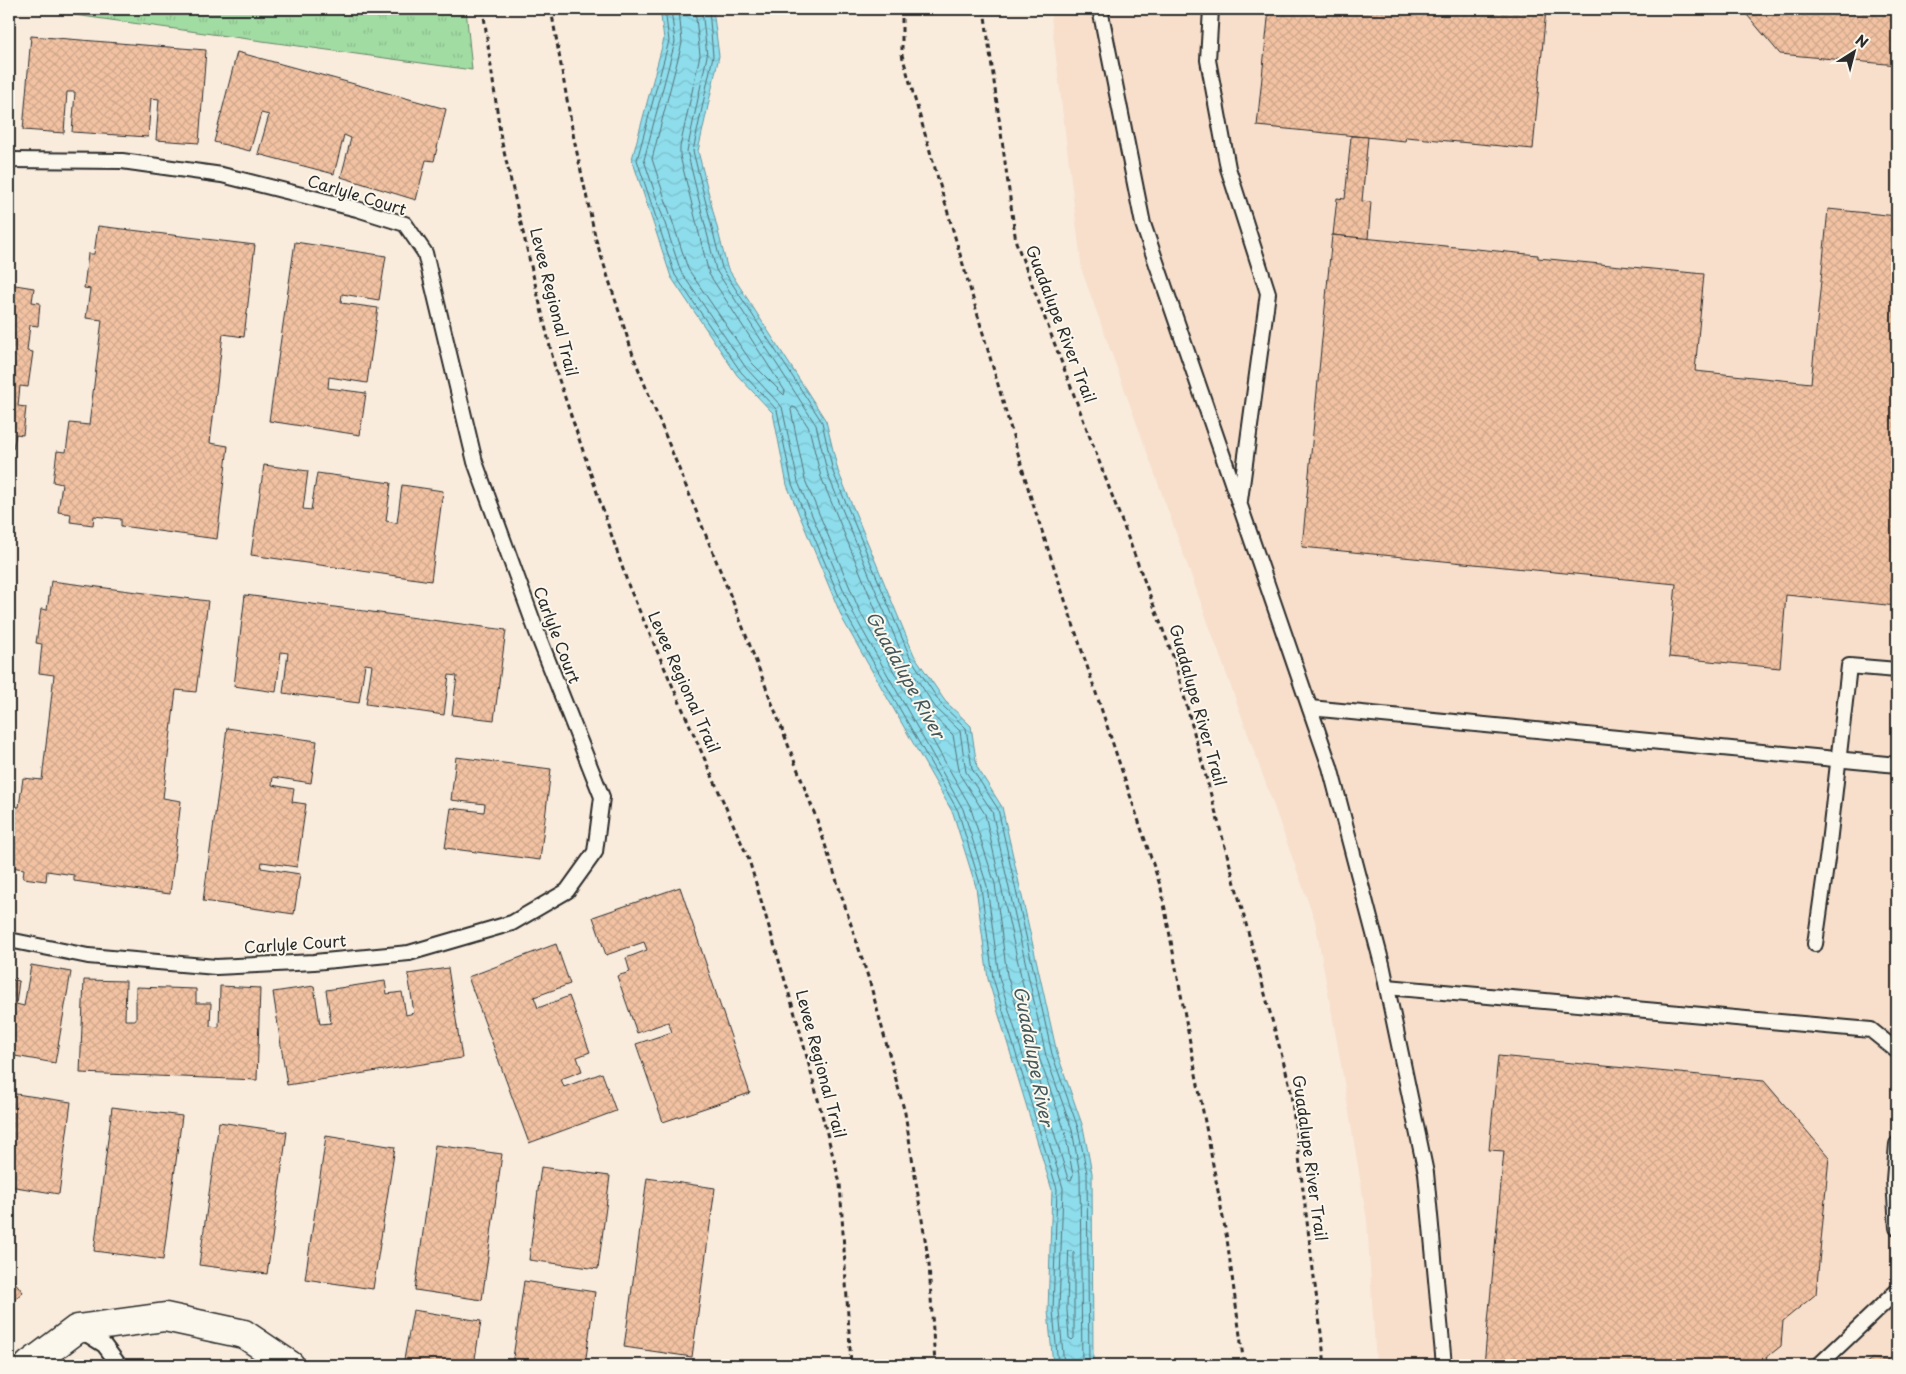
<svg xmlns="http://www.w3.org/2000/svg" width="1906" height="1374" font-family="'Playpen Sans',sans-serif">
	<defs>
		<pattern id="grass-tufts" width="24" height="20" patternUnits="userSpaceOnUse" patternTransform="scale(1.25)"><rect width="24" height="20" fill="#a1dca3"/><path d="M3 7l-1-3M5 7V3M7 7l1-3M15 17l-1-3M17 17v-4M19 17l1-3" fill="none" stroke="#8bbd8c"/></pattern>
		<pattern id="water-waves" width="16" height="10" patternUnits="userSpaceOnUse" patternTransform="scale(1.25)"><rect width="16" height="10" fill="#8eddec"/><path d="M0 5q4-4 8 0t8 0" fill="none" stroke="#7bbecb"/></pattern>
		<pattern id="building-cross-hatch" width="8" height="8" patternUnits="userSpaceOnUse" patternTransform="scale(1.25)"><rect width="8" height="8" fill="#f2c2a2"/><path d="M0 0l8 8M0 8l8-8" fill="none" stroke="#d0a78c"/></pattern>
	</defs>
	<rect width="100%" height="100%" fill="#f9ecdd"/>
	<filter id="ink" filterUnits="userSpaceOnUse"><feTurbulence type="fractalNoise" baseFrequency=".02" numOctaves="2"/><feDisplacementMap in="SourceGraphic" scale="10" xChannelSelector="R" yChannelSelector="G"/><feConvolveMatrix kernelMatrix="1 2 1 2 8 2 1 2 1" color-interpolation-filters="sRGB"/></filter>
	<g filter="url(#ink)">
		<!-- built -->
		<polygon fill="#f7dfcb" points="1050,9 1897,9 1897,1365 1376,1365 1367,1221 1340,1059 1315,921 1082,271"/>
		<!-- grass -->
		<polygon fill="url(#grass-tufts)" stroke="#668467" points="31,9 466,9 472,70"/>
		<!-- water -->
		<polygon fill="url(#water-waves)" stroke="#66969f" points="660,9 713,9 719,56 698,151 727,267 826,421 838,471 914,655 945,701 971,726 977,767 1002,807 1057,1053 1083,1127 1092,1173 1093,1365 1053,1365 1048,1311 1052,1190 988,979 976,887 953,813 843,620 787,485 773,413 737,375 671,277 632,159 664,39"/>
		<g fill="none" stroke-linecap="round" stroke-linejoin="round">
			<!-- shore -->
			<g stroke="#537278" stroke-width="1">
				<polyline points="665,9 669,41 637,160 675,275 741,372 777,410 792,484 848,618 958,811 981,887 993,978 1057,1189 1053,1311 1058,1365"/>
				<polyline points="671,9 675,42 644,160 681,272 746,368 782,407 798,482 854,615 963,809 987,886 999,977 1063,1188 1059,1311 1064,1365"/>
				<polyline points="679,9 682,43 652,159 688,269 752,363 784,395 785,391 709,274 680,156 680,147 700,55 695,9"/>
				<polyline points="702,9 707,56 687,151 716,270 816,425 828,475 904,659 935,707 960,731 966,772 992,811 1046,1056 1072,1130 1080,1174 1082,1365"/>
				<polyline points="709,9 713,56 693,151 722,268 822,422 833,472 910,657 941,704 966,728 972,769 998,809 1052,1054 1078,1128 1087,1173 1089,1365"/>
				<polygon points="793,407 796,408 809,428 821,477 897,662 929,712 953,735 960,775 985,814 1039,1057 1065,1132 1073,1175 1071,1180 1068,1179 1007,975 995,884 970,806 860,612 805,480 791,410"/>
				<polygon points="1069,1251 1072,1251 1074,1253 1074,1338 1072,1340 1069,1338 1067,1310"/>
			</g>
		</g>
		<!-- building -->
		<g fill="url(#building-cross-hatch)" stroke="#2b2b2b">
			<polygon points="1269,9 1546,9 1533,149 1406,137 1405,141 1257,126"/>
			<polygon points="1742,9 1897,9 1897,65 1780,54"/>
			<polygon points="31,36 206,50 199,143 156,140 159,99 151,98 148,137 72,132 75,92 67,92 64,133 23,130"/>
			<polygon points="237,52 446,109 434,161 426,160 416,200 341,177 351,138 344,135 334,174 258,154 269,115 261,113 250,151 214,142"/>
			<polygon points="1351,136 1368,137 1362,201 1371,202 1368,239 1333,235 1337,198 1345,199"/>
			<polygon points="1828,209 1897,216 1897,606 1786,595 1780,668 1669,657 1676,584 1302,547 1332,235 1538,255 1538,258 1704,274 1695,371 1811,383"/>
			<polygon points="98,226 255,245 244,337 223,334 210,443 228,446 217,539 121,526 121,519 94,516 93,525 70,522 71,514 58,512 62,484 53,482 57,451 66,452 70,423 89,425 102,320 86,318 90,289 84,288 88,254 94,254"/>
			<polygon points="295,242 386,256 379,300 342,294 341,303 378,308 367,383 329,377 328,388 366,393 360,435 269,421"/>
			<polygon points="9,277 11,277 9,284 34,288 32,302 40,303 38,326 30,325 27,351 33,352 28,387 20,386 18,406 26,407 23,435 16,434 13,449 9,448"/>
			<polygon points="264,465 308,471 303,509 311,510 317,473 391,483 386,521 397,523 402,485 443,491 431,581 251,555"/>
			<polygon points="51,581 208,601 196,692 176,690 163,798 181,801 170,894 74,881 74,875 47,871 46,881 23,878 24,869 11,867 14,838 9,838 10,806 19,807 23,778 42,780 54,675 39,673 42,644 36,643 41,609 47,610"/>
			<polygon points="245,595 506,630 494,720 452,715 457,676 449,675 444,715 366,704 372,665 365,664 359,703 283,693 288,653 281,652 276,692 234,686"/>
			<polygon points="227,728 317,741 311,783 273,777 272,785 294,789 292,802 306,804 297,867 262,862 261,868 300,874 294,914 203,901"/>
			<polygon points="456,757 551,769 540,860 445,848 451,808 484,812 485,804 451,800"/>
			<polygon points="680,887 750,1093 663,1122 636,1044 672,1032 668,1022 637,1033 617,976 630,972 626,958 647,950 644,942 606,955 593,917"/>
			<polygon points="556,944 570,984 534,997 538,1008 569,996 590,1052 577,1057 582,1071 561,1079 564,1087 602,1073 616,1111 529,1143 468,977"/>
			<polygon points="31,965 71,972 55,1063 9,1055 9,979 19,981 16,1004 24,1006"/>
			<polygon points="448,968 462,1058 287,1085 273,992 314,986 320,1024 331,1023 326,990 385,981 387,994 402,992 406,1015 414,1013 408,974"/>
			<polygon points="84,980 126,981 125,1020 136,1020 136,987 196,989 196,1003 211,1003 210,1026 219,1027 220,986 260,988 257,1080 80,1073"/>
			<polygon points="1498,1056 1764,1081 1829,1157 1816,1294 1783,1321 1781,1346 1757,1365 1484,1365 1504,1151 1489,1150"/>
			<polygon points="9,1093 71,1102 59,1194 9,1186"/>
			<polygon points="112,1107 182,1116 163,1260 94,1251"/>
			<polygon points="219,1122 287,1132 267,1274 199,1265"/>
			<polygon points="326,1136 395,1147 373,1289 305,1279"/>
			<polygon points="435,1145 502,1154 482,1300 415,1290"/>
			<polygon points="541,1167 610,1176 598,1269 529,1260"/>
			<polygon points="647,1178 715,1188 692,1357 624,1347"/>
			<polygon points="9,1275 23,1292 9,1304"/>
			<polygon points="524,1281 595,1292 585,1365 512,1365"/>
			<polygon points="413,1310 481,1321 474,1365 403,1365"/>
			<polygon points="1871,1359 1897,1361 1897,1365 1864,1365"/>
		</g>
		<g fill="none" stroke-linecap="round" stroke-linejoin="round">
			<!-- lane casing -->
			<g stroke="#2b2b2b" stroke-width="18">
				<g id="lane">
					<polyline points="1100,9 1143,224 1330,767 1382,964 1426,1173 1444,1365"/>
					<polyline points="1211,9 1208,60 1228,168 1268,293 1240,500"/>
					<polyline points="9,160 122,161 222,175 357,209 405,224 425,253 475,462 539,638 602,797 595,852 567,891 512,923 409,953 314,962 216,967 88,956 9,940"/>
					<polyline points="1310,708 1897,765"/>
					<polyline points="1815,944 1828,852 1849,666 1897,670"/>
					<polyline points="1387,987 1871,1030 1897,1051"/>
					<polyline points="1897,1144 1894,1180 1897,1228"/>
					<polyline points="80,1330 104,1345 119,1365"/>
					<polyline points="1819,1365 1897,1291"/>
				</g>
			</g>
			<!-- street casing -->
			<g stroke="#2b2b2b" stroke-width="31">
				<polyline id="street" points="29,1365 77,1329 165,1317 244,1334 290,1365"/>
			</g>
			<!-- path -->
			<g stroke="#2b2b2b" stroke-width="3" stroke-dasharray="5 4" stroke-linecap="butt">
				<polyline points="483,9 501,139 555,368 629,587 749,860 800,1031 840,1183 851,1365"/>
				<polyline points="551,9 574,139 596,240 634,358 737,612 817,820 870,983 905,1113 929,1264 935,1365"/>
				<polyline points="902,9 902,55 1031,498 1161,888 1227,1239 1244,1365"/>
				<polyline points="984,9 1016,242 1174,659 1290,1086 1325,1365"/>
			</g>
			<!-- lane -->
			<use href="#lane" stroke="#fbf7ec" stroke-width="14"/>
			<!-- street -->
			<use href="#street" stroke="#fbf7ec" stroke-width="28"/>
		</g>
	</g>
	<g text-anchor="middle" stroke-width="4" stroke-linejoin="round" paint-order="stroke">
		<!-- street labels -->
		<g font-size="16" fill="#2b2b2b" stroke="#fbf7ec">
			<text transform="translate(357 195) rotate(17)" y="6">Carlyle Court</text>
			<text transform="translate(554 302) rotate(76)" y="6">Levee Regional Trail</text>
			<text transform="translate(1061 324) rotate(69)" y="6">Guadalupe River Trail</text>
			<text transform="translate(557 635) rotate(69)" y="6">Carlyle Court</text>
			<text transform="translate(684 682) rotate(66)" y="6">Levee Regional Trail</text>
			<text transform="translate(1198 705) rotate(74)" y="6">Guadalupe River Trail</text>
			<text transform="translate(295 944) rotate(-4)" y="6">Carlyle Court</text>
			<text transform="translate(821 1064) rotate(75)" y="6">Levee Regional Trail</text>
			<text transform="translate(1310 1158) rotate(82)" y="6">Guadalupe River Trail</text>
		</g>
		<!-- water labels -->
		<g font-size="18" font-style="italic" fill="#44585b" stroke="#fbf7ec">
			<text transform="translate(905 675) rotate(61)" y="6">Guadalupe River</text>
			<text transform="translate(1033 1056) rotate(79)" y="6">Guadalupe River</text>
		</g>
	</g>
	<!-- margin -->
	<rect width="1906" height="1374" fill="none" stroke="#fbf7ec" stroke-width="30"/>
	<rect x="15" y="15" width="1876" height="1344" fill="none" stroke="#2b2b2b" stroke-width="2" filter="url(#ink)"/>
	<!-- north arrow -->
	<g transform="translate(1854 52) rotate(36)" stroke="#fbf7ec" stroke-width="4" paint-order="stroke">
	<path d="M0-4L9 19L0 12L-9 19Z" fill="#2b2b2b"/>
	<text y="-8" font-size="14" font-weight="bold" text-anchor="middle" fill="#2b2b2b">N</text>
	</g>
</svg>
